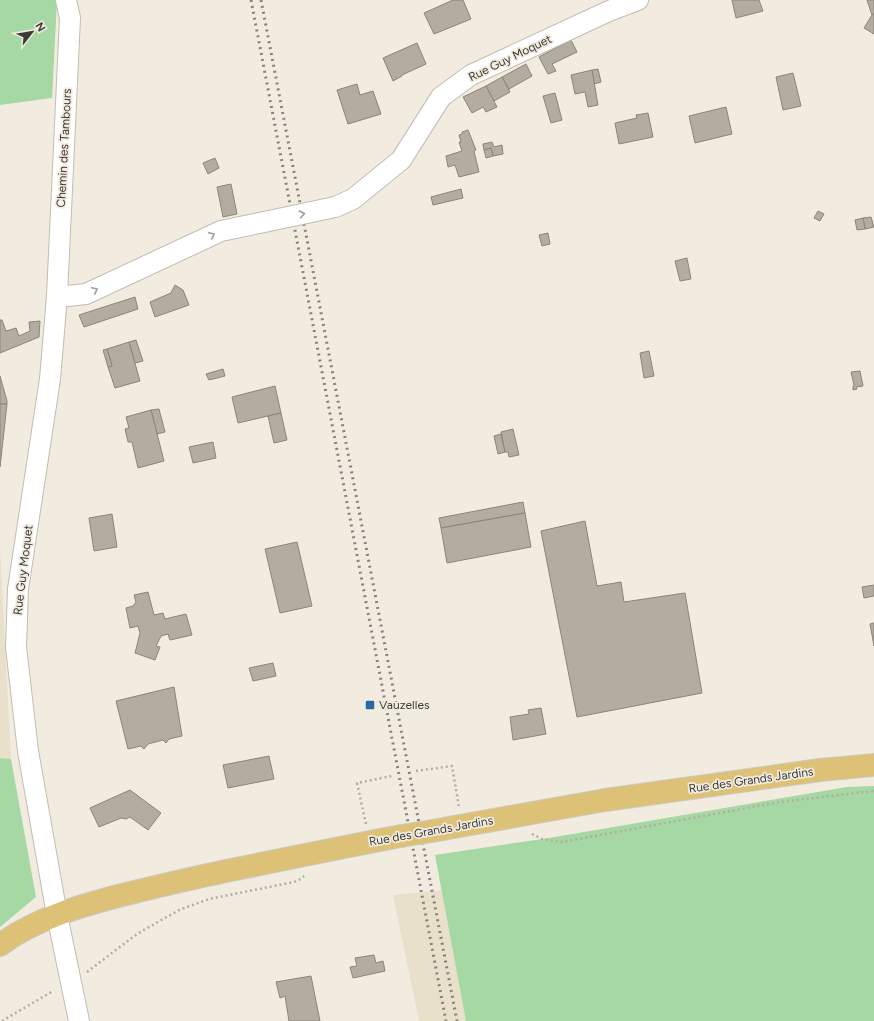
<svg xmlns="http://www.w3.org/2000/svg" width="874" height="1021" font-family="Figtree,sans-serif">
	<rect width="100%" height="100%" fill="#f2ece0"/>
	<!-- built -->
	<g fill="#e9e0cc">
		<polygon points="0,549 11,759 0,758"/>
		<polygon points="471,887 518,1021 419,1021 393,895"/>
	</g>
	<!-- green -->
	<g fill="#a5d8a2">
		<polygon points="0,0 57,0 52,98 0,105"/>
		<polygon points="0,758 11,759 36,897 0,927"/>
		<polygon points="874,786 874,1021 466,1021 435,855 549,838 847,787"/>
	</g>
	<!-- building -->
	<g fill="#b3ada1" stroke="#8a857a">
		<polygon points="453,0 463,0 471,19 434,34 424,13"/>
		<polygon points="732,0 759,0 763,11 736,18"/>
		<polygon points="867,0 874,0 874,14 872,15"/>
		<polygon points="874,14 874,34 864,28 872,15"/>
		<polygon points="571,40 577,52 552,64 556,71 548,74 539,57"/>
		<polygon points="417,43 426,64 402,75 402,76 393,81 383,58"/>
		<polygon points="526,64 532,76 509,89 502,77"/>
		<polygon points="598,69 601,82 594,84 592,70"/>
		<polygon points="592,70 598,105 588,107 585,92 575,94 571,75"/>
		<polygon points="793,73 801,106 783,110 776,77"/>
		<polygon points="502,77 510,92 494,101 486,86"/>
		<polygon points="357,84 360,95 373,91 381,114 348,124 337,90"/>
		<polygon points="486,86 497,107 486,112 483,107 472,113 463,97"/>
		<polygon points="555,93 562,120 551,123 543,96"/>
		<polygon points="726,107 732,134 695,143 689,116"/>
		<polygon points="648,113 653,137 619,144 615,123 637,118 636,115"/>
		<polygon points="468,130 476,150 474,151 479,172 459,177 455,165 448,167 446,156 462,151 459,142 461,142 459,135 462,134 462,132"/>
		<polygon points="492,142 494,147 502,145 503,154 493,156 491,148 484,150 483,144"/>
		<polygon points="491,148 493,156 486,158 484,150"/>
		<polygon points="215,158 219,168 208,174 203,163"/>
		<polygon points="231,184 237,214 223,217 217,187"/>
		<polygon points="461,189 463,198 433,205 431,197"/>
		<polygon points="818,211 824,214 820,221 814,218"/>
		<polygon points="871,217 874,227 865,229 863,218"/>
		<polygon points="863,218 865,229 857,230 855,220"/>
		<polygon points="548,233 550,244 542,246 539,235"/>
		<polygon points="687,258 691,279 680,281 675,261"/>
		<polygon points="175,285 183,290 189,305 155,317 150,302 171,293"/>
		<polygon points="135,297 138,309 84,327 79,315"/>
		<polygon points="0,320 2,320 6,331 16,328 19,336 30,331 29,322 40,321 39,337 0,353"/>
		<polygon points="136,340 143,361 135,363 129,342"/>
		<polygon points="129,342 140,381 115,388 108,367 112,366 107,349"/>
		<polygon points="107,349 112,366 108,367 103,350"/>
		<polygon points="649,351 654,376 644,378 640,353"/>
		<polygon points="223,369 225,376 209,380 206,374"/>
		<polygon points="860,371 863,386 856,387 857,389 853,390 853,386 854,385 851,372"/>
		<polygon points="0,376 7,401 7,404 0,404"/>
		<polygon points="275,386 281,413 238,423 232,397"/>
		<polygon points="0,404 7,404 0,467"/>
		<polygon points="159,409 165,432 157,434 151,410"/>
		<polygon points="151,410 164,461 138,468 132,442 128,442 125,429 129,428 126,417"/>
		<polygon points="281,413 287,440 274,443 268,416"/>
		<polygon points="513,429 519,455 509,457 508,452 505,452 501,432"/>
		<polygon points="501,434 505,452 498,454 494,436"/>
		<polygon points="213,442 216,458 193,463 189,447"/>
		<polygon points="523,502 525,513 441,528 439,518"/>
		<polygon points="525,513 531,547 447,563 441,528"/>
		<polygon points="112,514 117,547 94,551 89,518"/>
		<polygon points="585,521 597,586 621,582 624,602 685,593 702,693 577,717 541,531"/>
		<polygon points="297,542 312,606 280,613 265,549"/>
		<polygon points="874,585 874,596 864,598 862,587"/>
		<polygon points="148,592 154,615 163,613 165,619 186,614 192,635 170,640 168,634 161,636 156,646 160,647 155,660 135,653 140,633 138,626 130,628 126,608 133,606 136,602 134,595"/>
		<polygon points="874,623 874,646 870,624"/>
		<polygon points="273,663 276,676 253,681 249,668"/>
		<polygon points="174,687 182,736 169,739 166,743 163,740 148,744 144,749 141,746 128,749 116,701"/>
		<polygon points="541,708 546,734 513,740 510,717 529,714 528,710"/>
		<polygon points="269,756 274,779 228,788 223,765"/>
		<polygon points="130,790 161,813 148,830 130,817 126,819 121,818 99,827 90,808"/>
		<polygon points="374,955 376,963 383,961 385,971 353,978 350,967 357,966 355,958"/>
		<polygon points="311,976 320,1021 289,1021 285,996 280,998 276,982"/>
	</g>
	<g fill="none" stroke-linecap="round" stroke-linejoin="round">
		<!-- minor casing -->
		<g stroke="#c3bdb1" stroke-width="22">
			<g id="minor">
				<polyline points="66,0 70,18 57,296 50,379 18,589 16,647 28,751 57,915 79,1021"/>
				<polyline points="335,207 353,199 401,160 441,97 471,75 609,11 638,0"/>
				<polyline points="57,296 67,296 86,294 221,231 269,221"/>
			</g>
		</g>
		<!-- major casing -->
		<g stroke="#cdcccb" stroke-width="24">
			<g id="major">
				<polyline points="432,831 605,800 820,770 874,765"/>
				<path d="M0 945C36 918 83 905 126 894 159 886 192 878 226 871 285 859 343 847 401 836"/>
			</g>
		</g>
		<!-- path -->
		<g stroke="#b1ada3" stroke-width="2.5" stroke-dasharray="2 3" stroke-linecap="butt">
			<polyline points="416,771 452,766 459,807"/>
			<polyline points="366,824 357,783 392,776"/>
			<polyline points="532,834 542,839 562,842 779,802 874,791"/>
			<polyline points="87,972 137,934 179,910 209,899 294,882 301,879 304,876"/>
			<polyline points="2,1021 53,991"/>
		</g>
		<!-- minor -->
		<use href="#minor" stroke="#fff" stroke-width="20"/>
		<!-- major -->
		<use href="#major" stroke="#dcc176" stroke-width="22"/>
		<!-- rail -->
		<g stroke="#87837b" stroke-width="3" stroke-dasharray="2 4" stroke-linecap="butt">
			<polyline points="251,0 446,1021"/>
			<polyline points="261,0 457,1021"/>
		</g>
		<!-- minor-bridge casing -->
		<g stroke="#c3bdb1" stroke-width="22" stroke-linecap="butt">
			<polyline id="minor-bridge" points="269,221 335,207"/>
		</g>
		<!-- major-bridge casing -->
		<g stroke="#cdcccb" stroke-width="24" stroke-linecap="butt">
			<polyline id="major-bridge" points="401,836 432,831"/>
		</g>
		<!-- minor-bridge -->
		<use href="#minor-bridge" stroke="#fff" stroke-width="20"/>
		<!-- major-bridge -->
		<use href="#major-bridge" stroke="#dcc176" stroke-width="22"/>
	</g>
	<!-- one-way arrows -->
	<defs><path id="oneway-chevron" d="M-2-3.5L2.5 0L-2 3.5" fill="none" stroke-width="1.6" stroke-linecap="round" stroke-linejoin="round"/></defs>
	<g stroke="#9e9d9a">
		<use href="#oneway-chevron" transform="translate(302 214) rotate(-12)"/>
		<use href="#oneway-chevron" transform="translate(212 235) rotate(-25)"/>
		<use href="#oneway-chevron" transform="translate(95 290) rotate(-25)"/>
	</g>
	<!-- markers -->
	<rect fill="#2b6aa0" stroke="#f2ece0" stroke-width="1.5" x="365" y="700" width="10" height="10" rx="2"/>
	<g text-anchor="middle" stroke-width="3.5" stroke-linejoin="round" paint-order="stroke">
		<!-- street labels -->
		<g font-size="12" fill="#3d3b36" stroke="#f2ece0">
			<text transform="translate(510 58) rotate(-26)" y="4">Rue Guy Moquet</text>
			<text transform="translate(64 148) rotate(-87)" y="4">Chemin des Tambours</text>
			<text transform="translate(23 570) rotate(-83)" y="4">Rue Guy Moquet</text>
			<text transform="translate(751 780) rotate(-8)" y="4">Rue des Grands Jardins</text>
			<text transform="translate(431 831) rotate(-10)" y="4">Rue des Grands Jardins</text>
		</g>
		<!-- poi labels -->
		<g font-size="12" fill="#3d3b36" stroke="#f2ece0" text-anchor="start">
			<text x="379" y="709">Vauzelles</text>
		</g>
	</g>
	<!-- north arrow -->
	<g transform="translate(32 32) rotate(59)" stroke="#f2ece0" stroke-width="3" paint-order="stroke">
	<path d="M0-3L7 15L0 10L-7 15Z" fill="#3d3b36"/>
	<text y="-6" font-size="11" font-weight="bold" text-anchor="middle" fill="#3d3b36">N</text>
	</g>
</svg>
